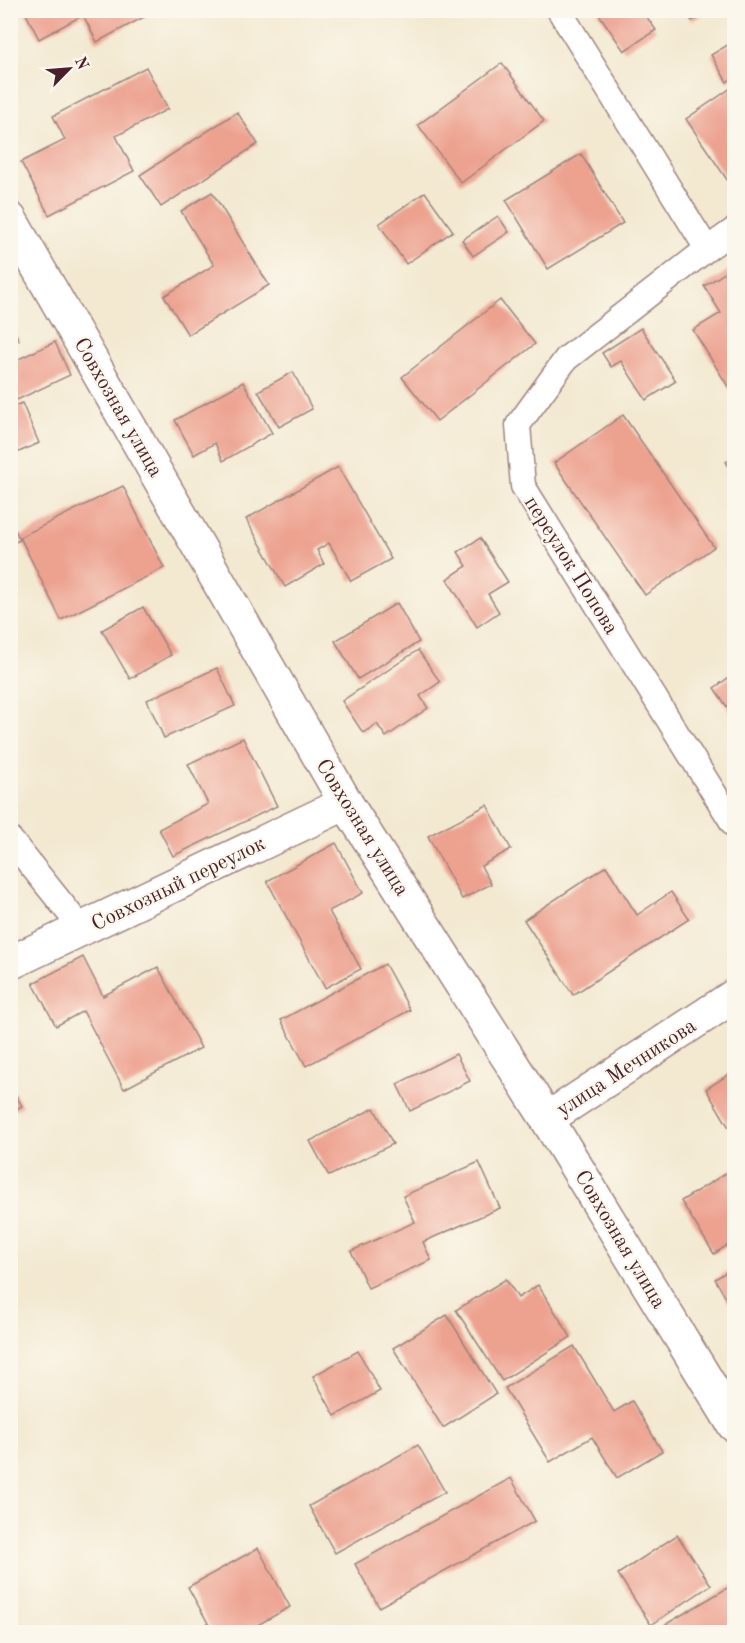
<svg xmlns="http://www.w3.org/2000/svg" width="745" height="1643" font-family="'Old Standard TT',serif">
	<rect width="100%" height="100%" fill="#fbf7ec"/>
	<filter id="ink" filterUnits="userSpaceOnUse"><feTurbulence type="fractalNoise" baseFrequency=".0167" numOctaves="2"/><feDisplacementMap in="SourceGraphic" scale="12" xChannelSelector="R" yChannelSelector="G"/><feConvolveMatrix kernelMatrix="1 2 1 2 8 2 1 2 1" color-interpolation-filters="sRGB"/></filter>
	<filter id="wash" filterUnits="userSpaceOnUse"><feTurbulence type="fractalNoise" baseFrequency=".008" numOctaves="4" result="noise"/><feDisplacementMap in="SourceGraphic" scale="24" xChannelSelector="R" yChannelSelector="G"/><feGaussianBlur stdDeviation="1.35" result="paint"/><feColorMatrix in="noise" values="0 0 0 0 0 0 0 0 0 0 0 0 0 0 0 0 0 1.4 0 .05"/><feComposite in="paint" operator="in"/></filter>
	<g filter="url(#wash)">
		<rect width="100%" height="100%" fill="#f3e9d1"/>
		<g id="blocks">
			<!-- building -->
			<g fill="#eda290">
				<polygon points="24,10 143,10 146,16 97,42 83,15 39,39"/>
				<polygon points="602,10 642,10 656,30 624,51 598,13"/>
				<polygon points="685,10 708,10 692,21"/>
				<polygon points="734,41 734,77 727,82 711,55"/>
				<polygon points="502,63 544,121 461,183 418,125"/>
				<polygon points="146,67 168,109 116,136 134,171 49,215 21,162 65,140 53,116"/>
				<polygon points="734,86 734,190 686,119"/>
				<polygon points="237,112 258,144 161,207 140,175"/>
				<polygon points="581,154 623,223 548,269 506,200"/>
				<polygon points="212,192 269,285 188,335 164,296 214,265 181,211"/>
				<polygon points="425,192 453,231 406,264 379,224"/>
				<polygon points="498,216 509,232 473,256 462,240"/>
				<polygon points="734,267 734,396 693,330 721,313 704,286"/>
				<polygon points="500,300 535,344 437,421 402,377"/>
				<polygon points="10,324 19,340 10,344"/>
				<polygon points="641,328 676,381 646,400 621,361 611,367 602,353"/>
				<polygon points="55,342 70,375 17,400 10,386 10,363"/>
				<polygon points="293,372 312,409 279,427 258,391"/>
				<polygon points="243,382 272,433 223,461 215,443 194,455 175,420"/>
				<polygon points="22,403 39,443 10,456 10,408"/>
				<polygon points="623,415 714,547 645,595 554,463"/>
				<polygon points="734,457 734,475 726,462"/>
				<polygon points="338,467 391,559 351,581 329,543 317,550 324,564 285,587 246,519"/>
				<polygon points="123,486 164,568 61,620 20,537"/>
				<polygon points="10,519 20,540 10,544"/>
				<polygon points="480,538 508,582 488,594 499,612 477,627 447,579 467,566 458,552"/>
				<polygon points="397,603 419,642 358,679 335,641"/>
				<polygon points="143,607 171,655 130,679 102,630"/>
				<polygon points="418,650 440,682 420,696 428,708 386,737 377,724 363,733 342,701"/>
				<polygon points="217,668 235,706 164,738 147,700"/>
				<polygon points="734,674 734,717 714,688"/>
				<polygon points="243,738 277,806 173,856 159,829 208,804 188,764"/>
				<polygon points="487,805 511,849 481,866 491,884 462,899 428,836"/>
				<polygon points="336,843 363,893 329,911 361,969 325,988 267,881"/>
				<polygon points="606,866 637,915 671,892 689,919 573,995 524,920"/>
				<polygon points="83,957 103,996 158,967 201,1048 124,1089 83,1011 56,1026 33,983"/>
				<polygon points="385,964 410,1010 306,1066 281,1020"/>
				<polygon points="456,1054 470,1081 410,1111 397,1084"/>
				<polygon points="734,1071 734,1136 706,1089"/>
				<polygon points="10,1085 22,1106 10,1112"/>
				<polygon points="374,1108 393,1144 329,1176 310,1141"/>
				<polygon points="479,1162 500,1208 423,1242 431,1260 368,1288 351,1251 415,1222 403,1196"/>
				<polygon points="734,1168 734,1241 714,1254 681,1201"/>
				<polygon points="734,1267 734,1312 715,1279"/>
				<polygon points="506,1279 518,1298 538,1285 571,1337 502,1381 456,1310"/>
				<polygon points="447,1315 496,1394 443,1428 393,1348"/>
				<polygon points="574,1346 614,1412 632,1401 662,1451 617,1478 592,1437 550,1462 505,1388"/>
				<polygon points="358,1351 380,1391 335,1416 313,1376"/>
				<polygon points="418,1445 445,1492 335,1553 309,1506"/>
				<polygon points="511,1478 535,1521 379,1607 355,1564"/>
				<polygon points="677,1535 711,1585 651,1625 618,1574"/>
				<polygon points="258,1548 290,1607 245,1632 213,1632 188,1587"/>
				<polygon points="734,1584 734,1632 664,1632 661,1627"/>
			</g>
		</g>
	</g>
	<g filter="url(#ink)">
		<use href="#blocks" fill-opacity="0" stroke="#9e847e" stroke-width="1.5"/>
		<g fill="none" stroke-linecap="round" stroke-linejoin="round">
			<!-- lane casing -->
			<g stroke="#9e847e" stroke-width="27">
				<g id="lane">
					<polyline points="559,10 707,249"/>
					<polyline points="734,230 707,249 566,359 518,425 523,486 734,825"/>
					<polyline points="10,839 82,929"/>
				</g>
			</g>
			<!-- street casing -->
			<g stroke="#9e847e" stroke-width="36">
				<g id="street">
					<polyline points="10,219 346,803 547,1119 734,1425"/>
					<polyline points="10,963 346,803"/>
					<polyline points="547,1119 734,996"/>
				</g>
			</g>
			<!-- lane -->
			<use href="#lane" stroke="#fff" stroke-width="24"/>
			<!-- street -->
			<use href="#street" stroke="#fff" stroke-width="33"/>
		</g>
	</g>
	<g text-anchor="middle" stroke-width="4.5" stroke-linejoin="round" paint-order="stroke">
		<!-- street labels -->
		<g font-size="21" fill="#4a1f2b" stroke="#fbf7ec">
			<text transform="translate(119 407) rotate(60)" y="7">Совхозная улица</text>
			<text transform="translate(572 565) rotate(58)" y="7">переулок Попова</text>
			<text transform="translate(363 827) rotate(58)" y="7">Совхозная улица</text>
			<text transform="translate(178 883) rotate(-26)" y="7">Совхозный переулок</text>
			<text transform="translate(626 1067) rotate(-33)" y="7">улица Мечникова</text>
			<text transform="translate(621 1239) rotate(59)" y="7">Совхозная улица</text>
		</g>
	</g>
	<!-- margin -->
	<rect width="745" height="1643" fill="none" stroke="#fbf7ec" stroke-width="36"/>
	<!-- north arrow -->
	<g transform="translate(69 69) rotate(65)" stroke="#fbf7ec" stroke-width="4.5" paint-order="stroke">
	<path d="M0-4.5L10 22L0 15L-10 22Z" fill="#4a1f2b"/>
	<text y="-9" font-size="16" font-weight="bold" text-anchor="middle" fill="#4a1f2b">N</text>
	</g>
</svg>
